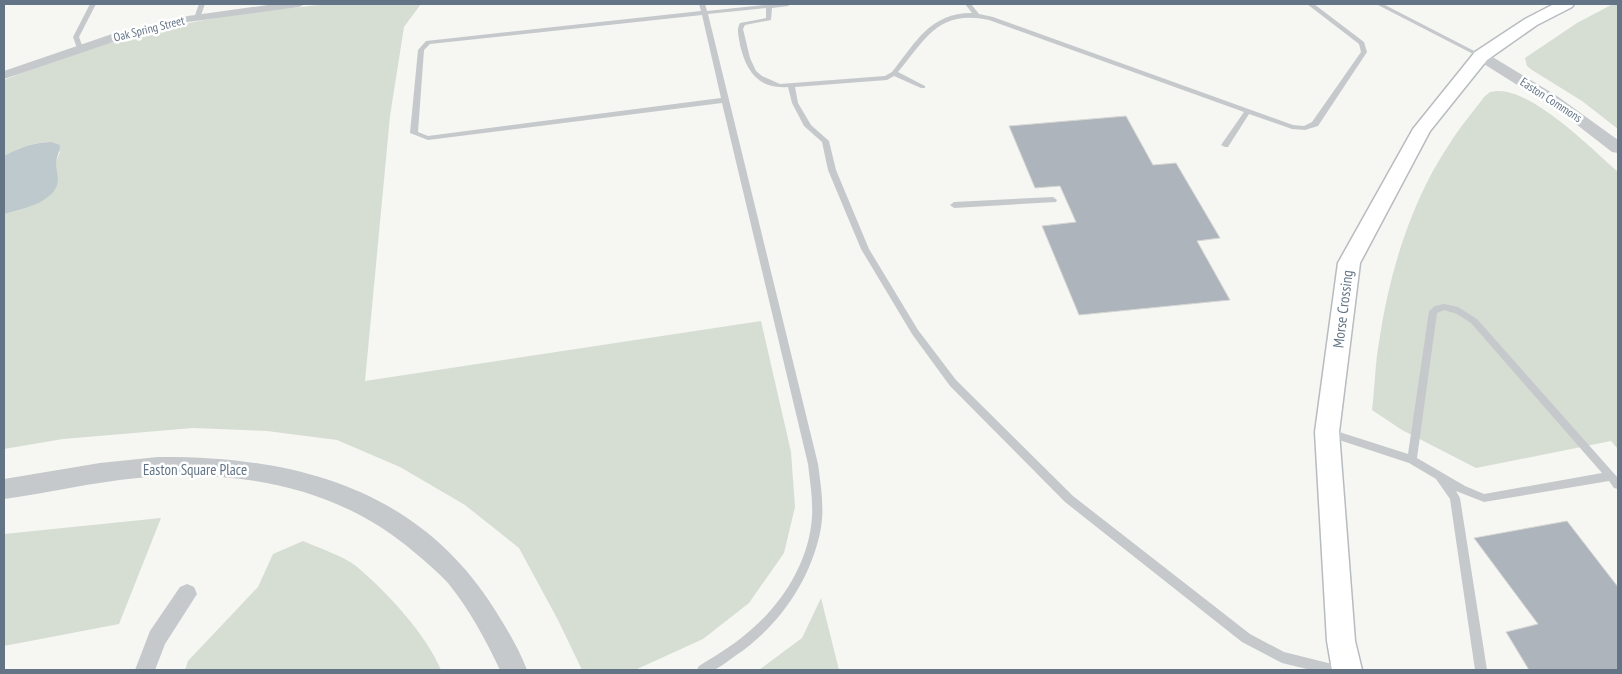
<svg xmlns="http://www.w3.org/2000/svg" width="1622" height="674" font-family="'PT Sans Narrow',sans-serif">
	<rect width="100%" height="100%" fill="#f6f6f2"/>
	<!-- green -->
	<g fill="#d6ded3">
		<path d="M332 4H421L404 27 390 116 365 381 761 321 791 452 795 507 784 553 749 603 703 639 635 670H582L558 620 519 548 465 505 400 467 337 440 267 431 193 428 63 439 4 449V214C24 209 40 205 55 189L56 161 60 152 50 142C32 143 20 147 4 156V80C78 50 154 27 234 15 266 10 299 7 332 4Z"/>
		<polygon points="1613,4 1618,4 1618,129 1582,101 1532,70 1527,66 1525,58 1577,23"/>
		<path d="M1497 91C1532 89 1591 148 1618 172V449L1611 441 1476 468 1402 430 1372 410C1375 387 1375 364 1379 342 1389 273 1411 201 1450 143 1460 127 1473 112 1484 97L1490 92Z"/>
		<polygon points="161,518 119,624 4,646 4,534"/>
		<path d="M303 541C319 548 343 556 356 566 386 591 426 634 441 670H185L188 661 258 587 273 554Z"/>
		<polygon points="821,598 839,670 759,670 802,638"/>
	</g>
	<!-- water -->
	<path fill="#bec9ce" d="M51 142 60 145C60 152 56 157 56 164 56 169 58 174 58 180 57 202 20 210 4 214V156C20 147 32 143 51 142Z"/>
	<!-- building -->
	<g fill="#adb4bb" stroke="#d7d7d5">
		<polygon points="1126,116 1153,165 1176,163 1220,238 1197,241 1230,300 1079,315 1042,226 1076,222 1060,186 1035,188 1009,126"/>
		<polygon points="1567,521 1618,587 1618,670 1529,670 1506,632 1538,624 1474,538"/>
	</g>
	<g fill="none" stroke-linecap="round" stroke-linejoin="round">
		<!-- secondary casing -->
		<g stroke="#b7bcc1" stroke-width="3">
			<polygon id="secondary" points="1554,4 1574,4 1572,7 1537,25 1487,60 1430,131 1360,263 1339,432 1355,641 1362,670 1332,670 1327,641 1315,432 1338,263 1413,129 1475,52 1525,19"/>
		</g>
		<!-- service -->
		<g fill="#c5c9cc" fill-rule="evenodd">
			<polygon points="90,4 96,4 79,37 83,48 80,50 77,48 73,37"/>
			<polygon points="199,4 205,4 200,18 197,20 194,18"/>
			<path d="M699 4H705L707 11 773 4H791L788 6 772 8 771 20 745 25 743 29 750 58 756 71 762 76 780 84 885 76 892 72C916 42 930 13 972 13L965 4H971L979 14 993 17 1293 125 1304 126 1312 122 1361 52 1359 44 1307 4H1314L1364 42 1367 52 1318 126 1305 130 1292 129 1249 114 1228 147H1225L1221 145 1244 112 989 20C939 9 926 38 898 72L925 86V88H921L894 76 887 80 795 87 798 103 811 125 829 141 836 170 869 249 918 330 956 380 1073 496 1250 634 1284 652 1332 664 1336 666 1338 670H1311L1282 663 1242 642 1065 502 950 386 912 334 861 249 828 170 822 142 804 126 792 103 788 87C759 90 746 71 740 45 739 37 736 30 740 23L766 18V8L708 14 818 464C821 487 825 510 820 533 809 583 778 627 735 656 729 660 720 668 713 670 708 671 702 670 697 670L699 666C715 656 732 646 746 634 781 606 809 563 812 517 813 499 810 482 808 464L722 103 428 140 410 133 418 50 426 41 701 11ZM702 15 721 98 428 136 418 132 424 50 430 44Z"/>
			<polygon points="1376,4 1383,4 1484,56 1481,58 1479,57"/>
			<polygon points="1053,197 1057,200 1056,202 954,208 950,205 954,202"/>
			<path d="M1444 304 1458 307 1477 319 1618 478V489L1614 488 1609 481 1484 502 1456 491 1460 498 1487 670H1475L1450 499 1436 479 1409 463 1327 436 1325 433 1327 430 1330 429 1408 454 1429 311 1435 306ZM1444 310 1457 314 1471 323 1602 473 1484 494 1465 486 1417 458 1437 313Z"/>
		</g>
		<!-- minor -->
		<g fill="#c5c9cc" fill-rule="evenodd">
			<polygon points="275,4 305,4 299,7 188,22 119,40 4,79 4,71 115,33 188,16"/>
			<polygon points="187,584 194,587 197,594 165,644 155,670 135,670 150,631 180,587"/>
		</g>
		<!-- tertiary -->
		<g fill="#c5c9cc" fill-rule="evenodd">
			<polygon points="1481,52 1486,53 1557,96 1618,140 1618,153 1612,152 1563,114 1476,59 1474,56 1476,53"/>
			<path d="M158 457C294 456 419 488 495 610 507 629 519 649 527 670H500C486 640 469 609 448 583 438 572 426 562 414 552 337 486 238 469 138 478 93 482 49 493 4 499V479L100 463Z"/>
		</g>
		<!-- secondary -->
		<use href="#secondary" fill="#fff" fill-rule="evenodd"/>
	</g>
	<g text-anchor="middle" stroke-width="5" stroke-linejoin="round" paint-order="stroke">
		<!-- far-street labels -->
		<g font-size="12" fill="#627486" stroke="#fff">
			<text transform="translate(149 29) rotate(-14)" y="4">Oak Spring Street</text>
			<text transform="translate(1551 100) rotate(33)" y="4">Easton Commons</text>
		</g>
		<!-- street labels -->
		<g font-size="15" fill="#627486" stroke="#fff">
			<text transform="translate(1343 309) rotate(-83)" y="5">Morse Crossing</text>
			<text x="195" y="475">Easton Square Place</text>
		</g>
	</g>
	<!-- border -->
	<rect width="1622" height="674" fill="none" stroke="#627486" stroke-width="10"/>
</svg>
